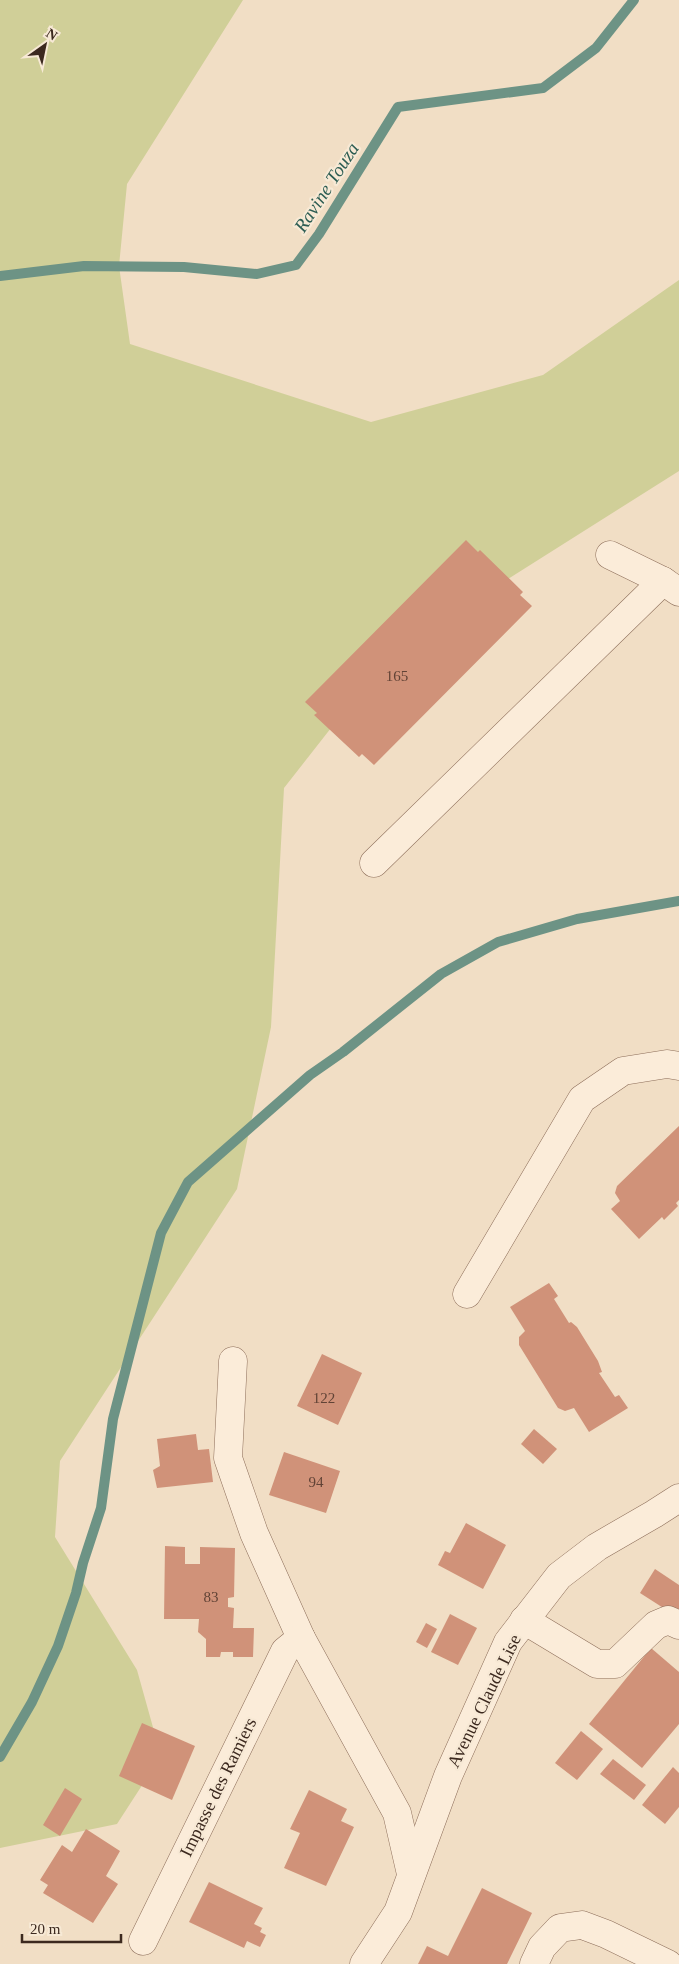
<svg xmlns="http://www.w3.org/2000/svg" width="679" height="1964" font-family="Georgia,serif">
	<rect width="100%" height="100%" fill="#f1dec5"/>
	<!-- green -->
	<polygon fill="#d0cf98" points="0,0 243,0 127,184 119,266 130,344 371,422 543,375 679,280 679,471 389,654 284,788 271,1027 237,1189 60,1461 55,1537 137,1670 161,1756 117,1824 0,1848"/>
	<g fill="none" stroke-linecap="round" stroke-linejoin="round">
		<!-- stream -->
		<g stroke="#6d9385" stroke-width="10">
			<polyline points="0,276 84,266 184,267 257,274 296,265 319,234 398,107 543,88 596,48 634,0"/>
			<polyline points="0,1757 32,1702 58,1646 76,1593 83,1563 101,1508 113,1419 161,1233 188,1182 310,1075 343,1052 441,974 498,942 577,919 679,901"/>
		</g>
	</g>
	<!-- building -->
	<g fill="#d09279">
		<polygon points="466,540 478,552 480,550 523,592 520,595 532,606 374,765 362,754 359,757 314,715 317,713 305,702"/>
		<polygon points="679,1126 679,1200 676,1203 678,1206 664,1220 662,1217 639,1239 611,1209 620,1201 615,1193 617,1186"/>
		<polygon points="549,1283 558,1296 554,1299 569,1323 571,1322 577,1327 598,1361 602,1372 599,1373 615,1397 619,1395 628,1408 589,1432 574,1408 565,1411 558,1408 519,1345 519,1337 525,1331 510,1307"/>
		<polygon points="322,1354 362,1373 338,1425 297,1406"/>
		<polygon points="534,1429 557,1449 543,1464 521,1444"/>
		<polygon points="196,1434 198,1450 209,1449 213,1482 157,1488 153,1470 160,1466 157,1439"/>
		<polygon points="284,1452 340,1471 326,1513 269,1495"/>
		<polygon points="466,1523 506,1545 483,1589 438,1565 445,1551 450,1553"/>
		<polygon points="165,1546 185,1547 185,1564 200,1564 200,1547 235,1548 234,1597 228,1598 228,1607 234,1608 233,1628 254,1628 253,1657 233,1657 233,1652 221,1652 220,1657 206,1657 206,1639 198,1632 199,1619 164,1619"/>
		<polygon points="655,1569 679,1585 679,1618 640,1593"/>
		<polygon points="450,1614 477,1628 458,1665 431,1652"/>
		<polygon points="426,1623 437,1629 427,1648 416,1642"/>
		<polygon points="651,1648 679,1672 679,1724 642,1768 589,1724"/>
		<polygon points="142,1723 195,1746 172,1800 119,1776"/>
		<polygon points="581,1731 603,1749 577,1780 555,1763"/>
		<polygon points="613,1759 646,1785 634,1800 600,1774"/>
		<polygon points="673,1767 679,1773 679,1807 665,1824 642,1805"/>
		<polygon points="65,1788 82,1799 60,1836 43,1825"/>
		<polygon points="309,1790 347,1809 341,1821 354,1827 326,1886 284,1868 300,1833 290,1829"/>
		<polygon points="86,1829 120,1851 106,1876 118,1884 93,1923 43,1893 48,1885 40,1880 62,1845 72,1852"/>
		<polygon points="209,1882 263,1908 254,1924 262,1928 260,1932 266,1935 260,1947 247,1941 244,1948 189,1922"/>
		<polygon points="482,1888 532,1913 507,1964 418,1964 427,1946 448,1956"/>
	</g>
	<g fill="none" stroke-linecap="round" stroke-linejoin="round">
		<!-- minor casing -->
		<g stroke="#8d6e5a" stroke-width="29">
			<g id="minor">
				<polyline points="610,555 663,581 679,592"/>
				<polyline points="374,863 663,581"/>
				<polyline points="467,1294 582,1099 623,1071 667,1064 679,1066"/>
				<polyline points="233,1361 228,1458 254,1533 301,1638"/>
				<polyline points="524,1620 597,1664 615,1664 656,1625 668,1620 679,1625"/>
				<polyline points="143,1941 285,1651 301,1638 397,1813 411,1874"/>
				<polyline points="364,1964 398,1912 448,1776 508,1642 559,1576 597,1547 654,1514 679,1498"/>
				<polyline points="534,1964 542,1947 560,1928 582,1925 606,1934 668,1964"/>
			</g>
		</g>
		<!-- minor -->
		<use href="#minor" stroke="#fbecd9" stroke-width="28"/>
	</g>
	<g text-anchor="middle" stroke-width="4.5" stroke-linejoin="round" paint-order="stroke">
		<!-- number labels -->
		<g font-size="15" fill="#614336">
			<text x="397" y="681">165</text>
			<text x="324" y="1403">122</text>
			<text x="316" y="1487">94</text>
			<text x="211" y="1602">83</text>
		</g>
		<!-- street labels -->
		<g font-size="18" fill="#3c291f" stroke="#f7e9d5">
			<text transform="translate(484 1701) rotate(-64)" y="6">Avenue Claude Lise</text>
			<text transform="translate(218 1787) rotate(-64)" y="6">Impasse des Ramiers</text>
		</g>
		<!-- water labels -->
		<g font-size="19" font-style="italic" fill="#2d5d53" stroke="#f7e9d5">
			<text transform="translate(326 187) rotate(-57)" y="7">Ravine Touza</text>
		</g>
	</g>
	<!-- north arrow -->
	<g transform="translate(45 45) rotate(33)" stroke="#f7e9d5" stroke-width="4" paint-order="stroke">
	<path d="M0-4L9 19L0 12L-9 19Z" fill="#3c291f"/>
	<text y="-8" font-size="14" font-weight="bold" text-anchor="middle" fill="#3c291f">N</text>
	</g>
	<!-- scale -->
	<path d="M22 1934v8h99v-8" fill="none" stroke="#3c291f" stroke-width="2.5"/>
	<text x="30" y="1934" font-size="15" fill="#3c291f" stroke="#f7e9d5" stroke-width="4" paint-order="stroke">20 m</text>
</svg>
